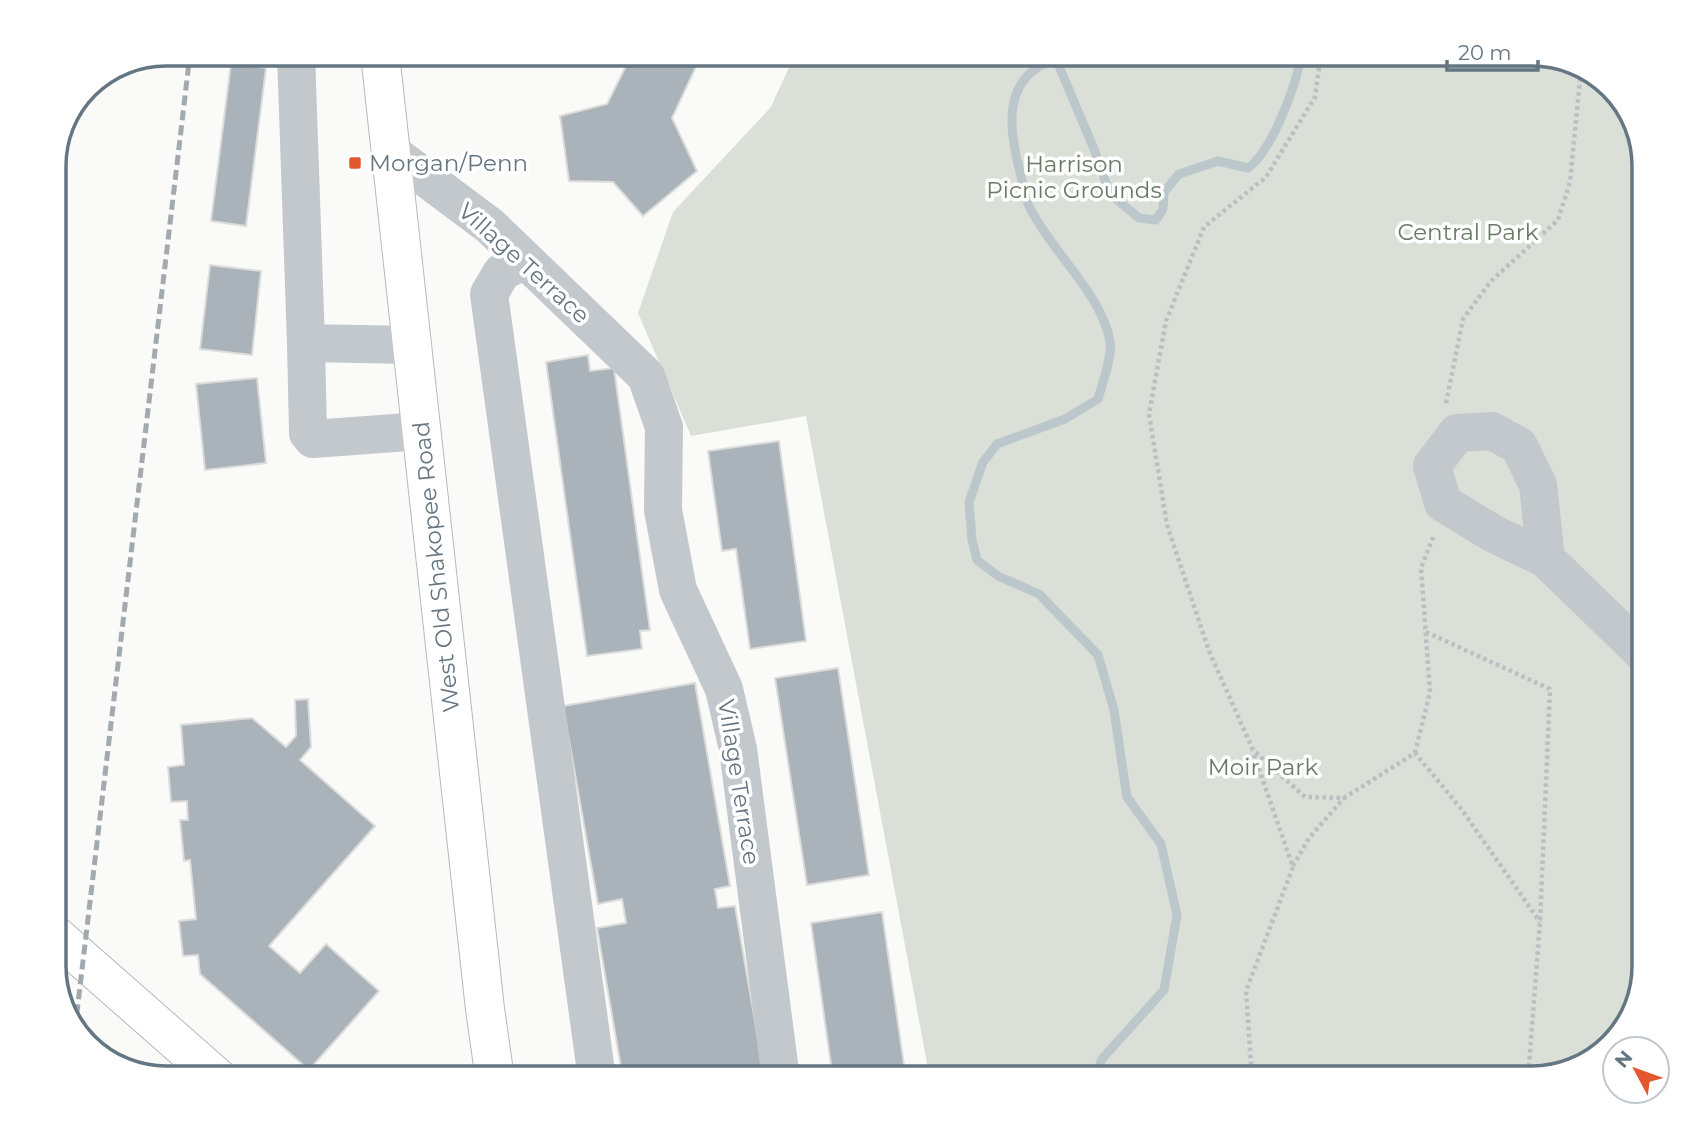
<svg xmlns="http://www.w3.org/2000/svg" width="1699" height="1133" font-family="Montserrat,sans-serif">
	<rect width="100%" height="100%" fill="#fafaf8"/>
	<!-- green -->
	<polygon fill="#dadfd7" points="795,54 1532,54 1595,73 1630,111 1645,160 1645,967 1626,1029 1588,1064 1533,1079 930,1079 806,416 691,436 638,313 673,212 771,107"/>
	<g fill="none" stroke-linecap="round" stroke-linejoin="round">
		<!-- stream -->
		<path stroke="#bbc7cb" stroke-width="9" d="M1094 1079 1102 1059 1164 990 1177 915 1161 844 1127 797 1114 710 1098 655 1039 594 998 576 977 560 972 540 969 502 983 462 997 444 1065 419 1098 399C1102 385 1113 354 1110 341 1101 293 1051 251 1030 208 1024 197 1023 183 1020 172 1008 127 1002 76 1056 59L1094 149 1110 194 1139 218 1156 220 1163 209 1164 192 1179 174 1218 161 1248 168C1272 151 1297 84 1301 54"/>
	</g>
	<!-- building -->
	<g fill="#aab3b9" stroke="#dcdcda" stroke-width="2">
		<polygon points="632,54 702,54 672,118 697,171 643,216 613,182 569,181 560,116 607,104"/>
		<polygon points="231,63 266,68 246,226 211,221"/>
		<polygon points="210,265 261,271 252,355 200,349"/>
		<polygon points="588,355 590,371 614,368 650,630 640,631 642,649 587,656 546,362"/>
		<polygon points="257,378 266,463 205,470 196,384"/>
		<polygon points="779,441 806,641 750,649 736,549 722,551 708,451"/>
		<polygon points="838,668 869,875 807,885 775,678"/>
		<polygon points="695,683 730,886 715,889 718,908 735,906 765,1079 623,1079 597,928 626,923 622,899 598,904 563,706"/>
		<polygon points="308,699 311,747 300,760 375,826 269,946 300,973 326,944 379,991 309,1070 200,974 198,955 183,956 179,921 196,919 190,860 184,861 180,820 188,820 187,801 171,802 168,767 184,765 181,725 252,718 286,747 296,736 295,700"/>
		<polygon points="882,912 906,1079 833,1079 811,923"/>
	</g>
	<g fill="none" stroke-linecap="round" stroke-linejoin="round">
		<!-- major casing -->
		<g stroke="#b5babe" stroke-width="40">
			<g id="major">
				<polyline points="380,54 485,1009 495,1079"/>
				<polyline points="54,934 219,1079"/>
			</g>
		</g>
		<!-- path -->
		<g stroke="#bbbfc2" stroke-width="4.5" stroke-dasharray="3.5 3.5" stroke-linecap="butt">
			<polyline points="1321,54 1315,97 1266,177 1204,227 1166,321 1149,414 1167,525 1209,651 1253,750 1305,797 1344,798 1415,753 1462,810 1540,922"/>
			<polyline points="1446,403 1463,319 1491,281 1558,220 1570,182 1581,69"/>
			<polyline points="1426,632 1550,689 1540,922 1528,1079"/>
			<polyline points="1415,753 1430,692 1421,568 1434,535"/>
			<polyline points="1293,866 1309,838 1344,798"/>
			<polyline points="1252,1079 1246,991 1293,867 1253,752"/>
		</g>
		<!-- minor -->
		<g stroke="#c3c8cc" stroke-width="38">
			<polyline points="296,54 306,343 413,345"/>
			<polyline points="391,152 490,226 646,376 664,427 663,510 678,590 724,689 738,749 781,1079"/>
			<polyline points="525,260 502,272 489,294 597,1079"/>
			<polyline points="306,343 308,433 313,439 421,431"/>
			<polyline points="1546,559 1538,485 1519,446 1492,431 1457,433 1432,466 1443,503 1494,534 1546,559 1645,655"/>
		</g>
		<!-- major -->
		<use href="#major" stroke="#fff" stroke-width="38"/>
		<!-- rail -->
		<polyline stroke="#a2aab0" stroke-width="5" stroke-dasharray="10 5" stroke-linecap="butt" points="75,1029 190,54"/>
	</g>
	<!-- markers -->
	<rect fill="#e4572e" stroke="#fff" stroke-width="2.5" x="348" y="156" width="14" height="14" rx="3.5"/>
	<g text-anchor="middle" stroke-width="7" stroke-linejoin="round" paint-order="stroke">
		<!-- poi labels -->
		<g font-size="23" fill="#657683" stroke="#fff" text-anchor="start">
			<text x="369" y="171">Morgan/Penn</text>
		</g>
		<!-- park labels -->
		<g font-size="23" fill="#687a64" stroke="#fff">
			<text x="1074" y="172">Harrison<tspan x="1074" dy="26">Picnic Grounds</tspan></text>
			<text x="1468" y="240">Central Park</text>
			<text x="1263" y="775">Moir Park</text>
		</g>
		<!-- street labels -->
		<g font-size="23" fill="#657683" stroke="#fff">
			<text transform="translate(524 263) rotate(42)" y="8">Village Terrace</text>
			<text transform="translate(436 567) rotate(-96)" y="8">West Old Shakopee Road</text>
			<text transform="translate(739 782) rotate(81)" y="8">Village Terrace</text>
		</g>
	</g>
	<!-- crop -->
	<path d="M0 0H1699V1133H0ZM166 66H1532A100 100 0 0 1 1632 166V966A100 100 0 0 1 1532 1066H166A100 100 0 0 1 66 966V166A100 100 0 0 1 166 66Z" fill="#fff" fill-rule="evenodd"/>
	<path fill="none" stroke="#657683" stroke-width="3.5" d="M166 66H1532A100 100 0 0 1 1632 166V966A100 100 0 0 1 1532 1066H166A100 100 0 0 1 66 966V166A100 100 0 0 1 166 66Z"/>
	<!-- north arrow -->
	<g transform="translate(1636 1070) rotate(311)"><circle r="33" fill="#ffffff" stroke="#c1c8cd" stroke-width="2"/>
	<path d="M0-5L12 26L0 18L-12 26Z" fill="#e4572e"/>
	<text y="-10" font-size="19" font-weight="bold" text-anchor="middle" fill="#657683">N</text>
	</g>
	<!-- scale -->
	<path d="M1447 60v10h91v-10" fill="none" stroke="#657683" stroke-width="3.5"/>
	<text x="1458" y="60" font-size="21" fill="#657683" stroke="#ffffff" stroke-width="5" paint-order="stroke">20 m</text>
</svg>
